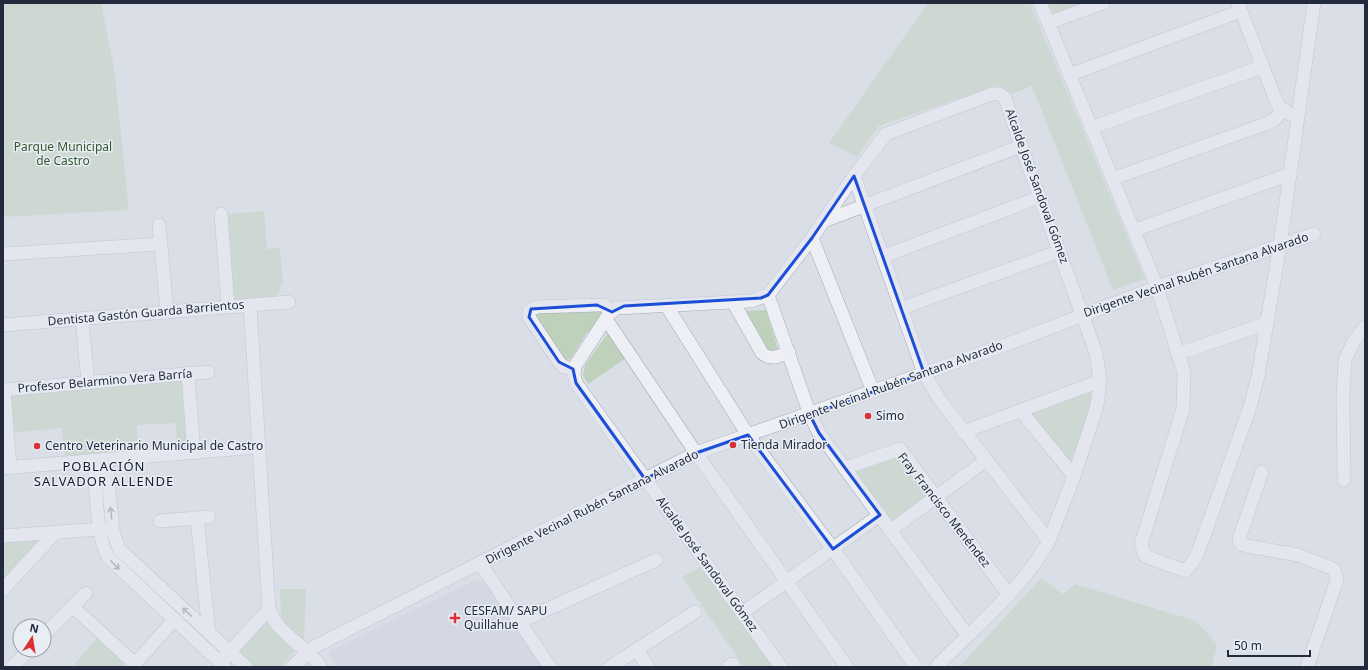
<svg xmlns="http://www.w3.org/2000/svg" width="1368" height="670" font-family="'Noto Sans',sans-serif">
	<rect width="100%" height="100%" fill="#dadee7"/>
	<!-- built -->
	<polygon fill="#ccd0dc" points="475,580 490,585 546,667 337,667 331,657 330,651"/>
	<!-- green -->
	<g fill="#bed1ba">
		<polygon points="3,3 101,3 114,68 129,210 3,217"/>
		<polygon points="928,3 1030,3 1145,279 1113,290 1032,86 1012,94 998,85 879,126 857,157 829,143"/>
		<polygon points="1048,3 1094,3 1055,14 1051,11"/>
		<polygon points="264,211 267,249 280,248 283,283 276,298 230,304 226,214"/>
		<polygon points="766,310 779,353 767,352 744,311"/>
		<polygon points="539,311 608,312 586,334 571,358 566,361 561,359 535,316"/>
		<polygon points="609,332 626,358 588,384 583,375 585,365"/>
		<polygon points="185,377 190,450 177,451 176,423 137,425 138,454 65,459 62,428 10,433 7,393"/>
		<polygon points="1092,392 1089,413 1069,465 1026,412"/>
		<polygon points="899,450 935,496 891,529 846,468"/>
		<polygon points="44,538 3,582 3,541"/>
		<polygon points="700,567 773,667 744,667 682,577"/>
		<polygon points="1041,578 1063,594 1075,584 1196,621 1217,644 1212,667 959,667"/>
		<polygon points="280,589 306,589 304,642 281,620"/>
		<polygon points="266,619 273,631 295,651 281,667 253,667 238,652"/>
		<polygon points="98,637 126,662 122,667 72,667"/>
	</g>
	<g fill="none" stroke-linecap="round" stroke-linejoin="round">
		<!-- street casing -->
		<g stroke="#a3a8b4" stroke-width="14">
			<g id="street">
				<polyline points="1040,3 1157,287 1184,373 1183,409 1141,544 1145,556 1185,571 1196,558 1250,407 1258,376 1280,245 1314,3"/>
				<polyline points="1238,3 1275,98 1279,107 1290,114"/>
				<polyline points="1048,23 1103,3"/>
				<polyline points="1069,75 1241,11"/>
				<polyline points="1090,128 1262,67"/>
				<polyline points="854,176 924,373 940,400 1049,541"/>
				<polyline points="1112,179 1268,123 1275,119 1283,110"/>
				<polyline points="221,214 228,307"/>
				<polyline points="824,221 1021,146"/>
				<polyline points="159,225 167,312"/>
				<polyline points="1135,230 1290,174"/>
				<polyline points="812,238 873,391"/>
				<polyline points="3,254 161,244"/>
				<polyline points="884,256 1040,197"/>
				<polyline points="768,295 810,415 819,433 967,635"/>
				<path d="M733 302 762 353C771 361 779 356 789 352"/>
				<path d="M250 305 269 609C278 635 306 645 321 667"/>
				<polyline points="666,305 748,435 833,549 916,667"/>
				<polyline points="902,308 1060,251"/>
				<polyline points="82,319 88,383"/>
				<polyline points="606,319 696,453 847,667"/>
				<polyline points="3,325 289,302"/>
				<polyline points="1178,354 1267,323"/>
				<polyline points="574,369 564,367 559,362 529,317 529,311 536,307 597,305 604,305 612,312"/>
				<polyline points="188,374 194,453"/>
				<polyline points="3,390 208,372"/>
				<polyline points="4,390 10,467"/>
				<polyline points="1021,411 1074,476"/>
				<polyline points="963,432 1100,381"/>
				<polyline points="106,460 113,531 119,549 246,667"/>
				<path d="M94 461C96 486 96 536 108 557L225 667"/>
				<polyline points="3,468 259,447"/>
				<polyline points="845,468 900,449 1009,595"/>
				<polyline points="1262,472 1239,539 1241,544 1247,546 1298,555 1334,569 1337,580 1307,667"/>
				<polyline points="1344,480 1343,395 1345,360 1354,341 1365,327"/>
				<polyline points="197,518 209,633"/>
				<polyline points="160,521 209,517"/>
				<polyline points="891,530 985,461"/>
				<polyline points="3,536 101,529"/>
				<polyline points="480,563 550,667"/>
				<polyline points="3,589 56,532"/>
				<polyline points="72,606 135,664"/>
				<polyline points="742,613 880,515"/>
				<polyline points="519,622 656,560"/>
				<polyline points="44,635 86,593"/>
				<polyline points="637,650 648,667"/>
				<polyline points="225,657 269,609"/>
				<polyline points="12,667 29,650"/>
				<polyline points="132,667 174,620"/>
				<polyline points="292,667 314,647 696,453 1005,345 1157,287 1314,234"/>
				<polyline points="610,667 695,612"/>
				<polyline points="728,667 733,664"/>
				<path d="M781 667 576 383 574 374 575 366 609 314 617 308 751 301 768 295 812 238 854 176 886 134 992 94C998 93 1003 94 1006 101L1021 146 1096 353 1100 381 1097 406 1074 476 1049 541C1021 590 975 627 936 667"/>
			</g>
		</g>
		<!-- street -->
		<use href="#street" stroke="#edeff5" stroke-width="13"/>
	</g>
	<!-- one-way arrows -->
	<defs><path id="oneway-shaft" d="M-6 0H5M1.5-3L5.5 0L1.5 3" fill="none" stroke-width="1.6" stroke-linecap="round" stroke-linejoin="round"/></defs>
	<g stroke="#888c9a">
		<use href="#oneway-shaft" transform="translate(111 513) rotate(-96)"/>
		<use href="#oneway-shaft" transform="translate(115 565) rotate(45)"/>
		<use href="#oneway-shaft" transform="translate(187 612) rotate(-137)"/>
	</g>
	<!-- marked area -->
	<path d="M0 0H1368V670H0ZM854 176 924 373 810 415 819 433 880 515 833 549 748 435 696 453 645 479 576 383 573 369 559 362 529 317 531 309 597 305 612 312 624 306 761 298 768 295 812 238Z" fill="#dadee7" fill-opacity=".55" fill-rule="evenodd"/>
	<path fill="none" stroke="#1d4ed8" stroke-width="3" stroke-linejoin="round" d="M854 176 924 373 810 415 819 433 880 515 833 549 748 435 696 453 645 479 576 383 573 369 559 362 529 317 531 309 597 305 612 312 624 306 761 298 768 295 812 238Z"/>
	<!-- markers -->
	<g fill="#da3136" stroke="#e9edf4" stroke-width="1.5">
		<circle cx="868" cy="416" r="4"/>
		<circle cx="733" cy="445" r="4"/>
		<circle cx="37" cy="446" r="4"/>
		<path d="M453 612h4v4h4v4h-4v4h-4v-4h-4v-4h4z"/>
	</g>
	<g text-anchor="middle" stroke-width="3" stroke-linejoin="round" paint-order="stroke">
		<!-- park labels -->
		<g font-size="12" fill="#325b2f" stroke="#e9edf4">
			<text x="63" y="151">Parque Municipal<tspan x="63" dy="14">de Castro</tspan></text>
		</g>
		<!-- street labels -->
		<g font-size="12" fill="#232a3e" stroke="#e9edf4">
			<text transform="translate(1037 186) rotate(70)" y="4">Alcalde José Sandoval Gómez</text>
			<text transform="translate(1196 275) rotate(-19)" y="4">Dirigente Vecinal Rubén Santana Alvarado</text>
			<text transform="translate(146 313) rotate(-5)" y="4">Dentista Gastón Guarda Barrientos</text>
			<text transform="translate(105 381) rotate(-5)" y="4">Profesor Belarmino Vera Barría</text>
			<text transform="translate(891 385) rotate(-20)" y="4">Dirigente Vecinal Rubén Santana Alvarado</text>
			<text transform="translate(592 507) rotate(-27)" y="4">Dirigente Vecinal Rubén Santana Alvarado</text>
			<text transform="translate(944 510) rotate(52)" y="4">Fray Francisco Menéndez</text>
			<text transform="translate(707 564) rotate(54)" y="4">Alcalde José Sandoval Gómez</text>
		</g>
		<!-- poi labels -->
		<g font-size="12" fill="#232a3e" stroke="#e9edf4" text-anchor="start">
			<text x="876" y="420">Simo</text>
			<text x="741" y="449">Tienda Mirador</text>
			<text x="45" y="450">Centro Veterinario Municipal de Castro</text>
			<text x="464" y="615">CESFAM/ SAPU<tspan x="464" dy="14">Quillahue</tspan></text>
		</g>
		<!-- neighbourhood labels -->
		<g font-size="13" letter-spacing="1" fill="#161b2e" stroke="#e9edf4">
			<text x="104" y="471">POBLACIÓN<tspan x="104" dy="15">SALVADOR ALLENDE</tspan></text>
		</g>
	</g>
	<!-- border -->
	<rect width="1368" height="670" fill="none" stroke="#232a3e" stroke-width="8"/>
	<!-- north arrow -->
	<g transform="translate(32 638) rotate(12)"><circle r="19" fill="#e9edf4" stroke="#9a9fab"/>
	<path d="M0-3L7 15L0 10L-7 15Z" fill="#da3136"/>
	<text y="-6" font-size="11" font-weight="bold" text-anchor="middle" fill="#232a3e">N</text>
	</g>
	<!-- scale -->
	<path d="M1228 650v6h82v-6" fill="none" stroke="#232a3e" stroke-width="2"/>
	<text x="1234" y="650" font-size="12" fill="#232a3e" stroke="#e9edf4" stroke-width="3" paint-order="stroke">50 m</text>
</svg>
